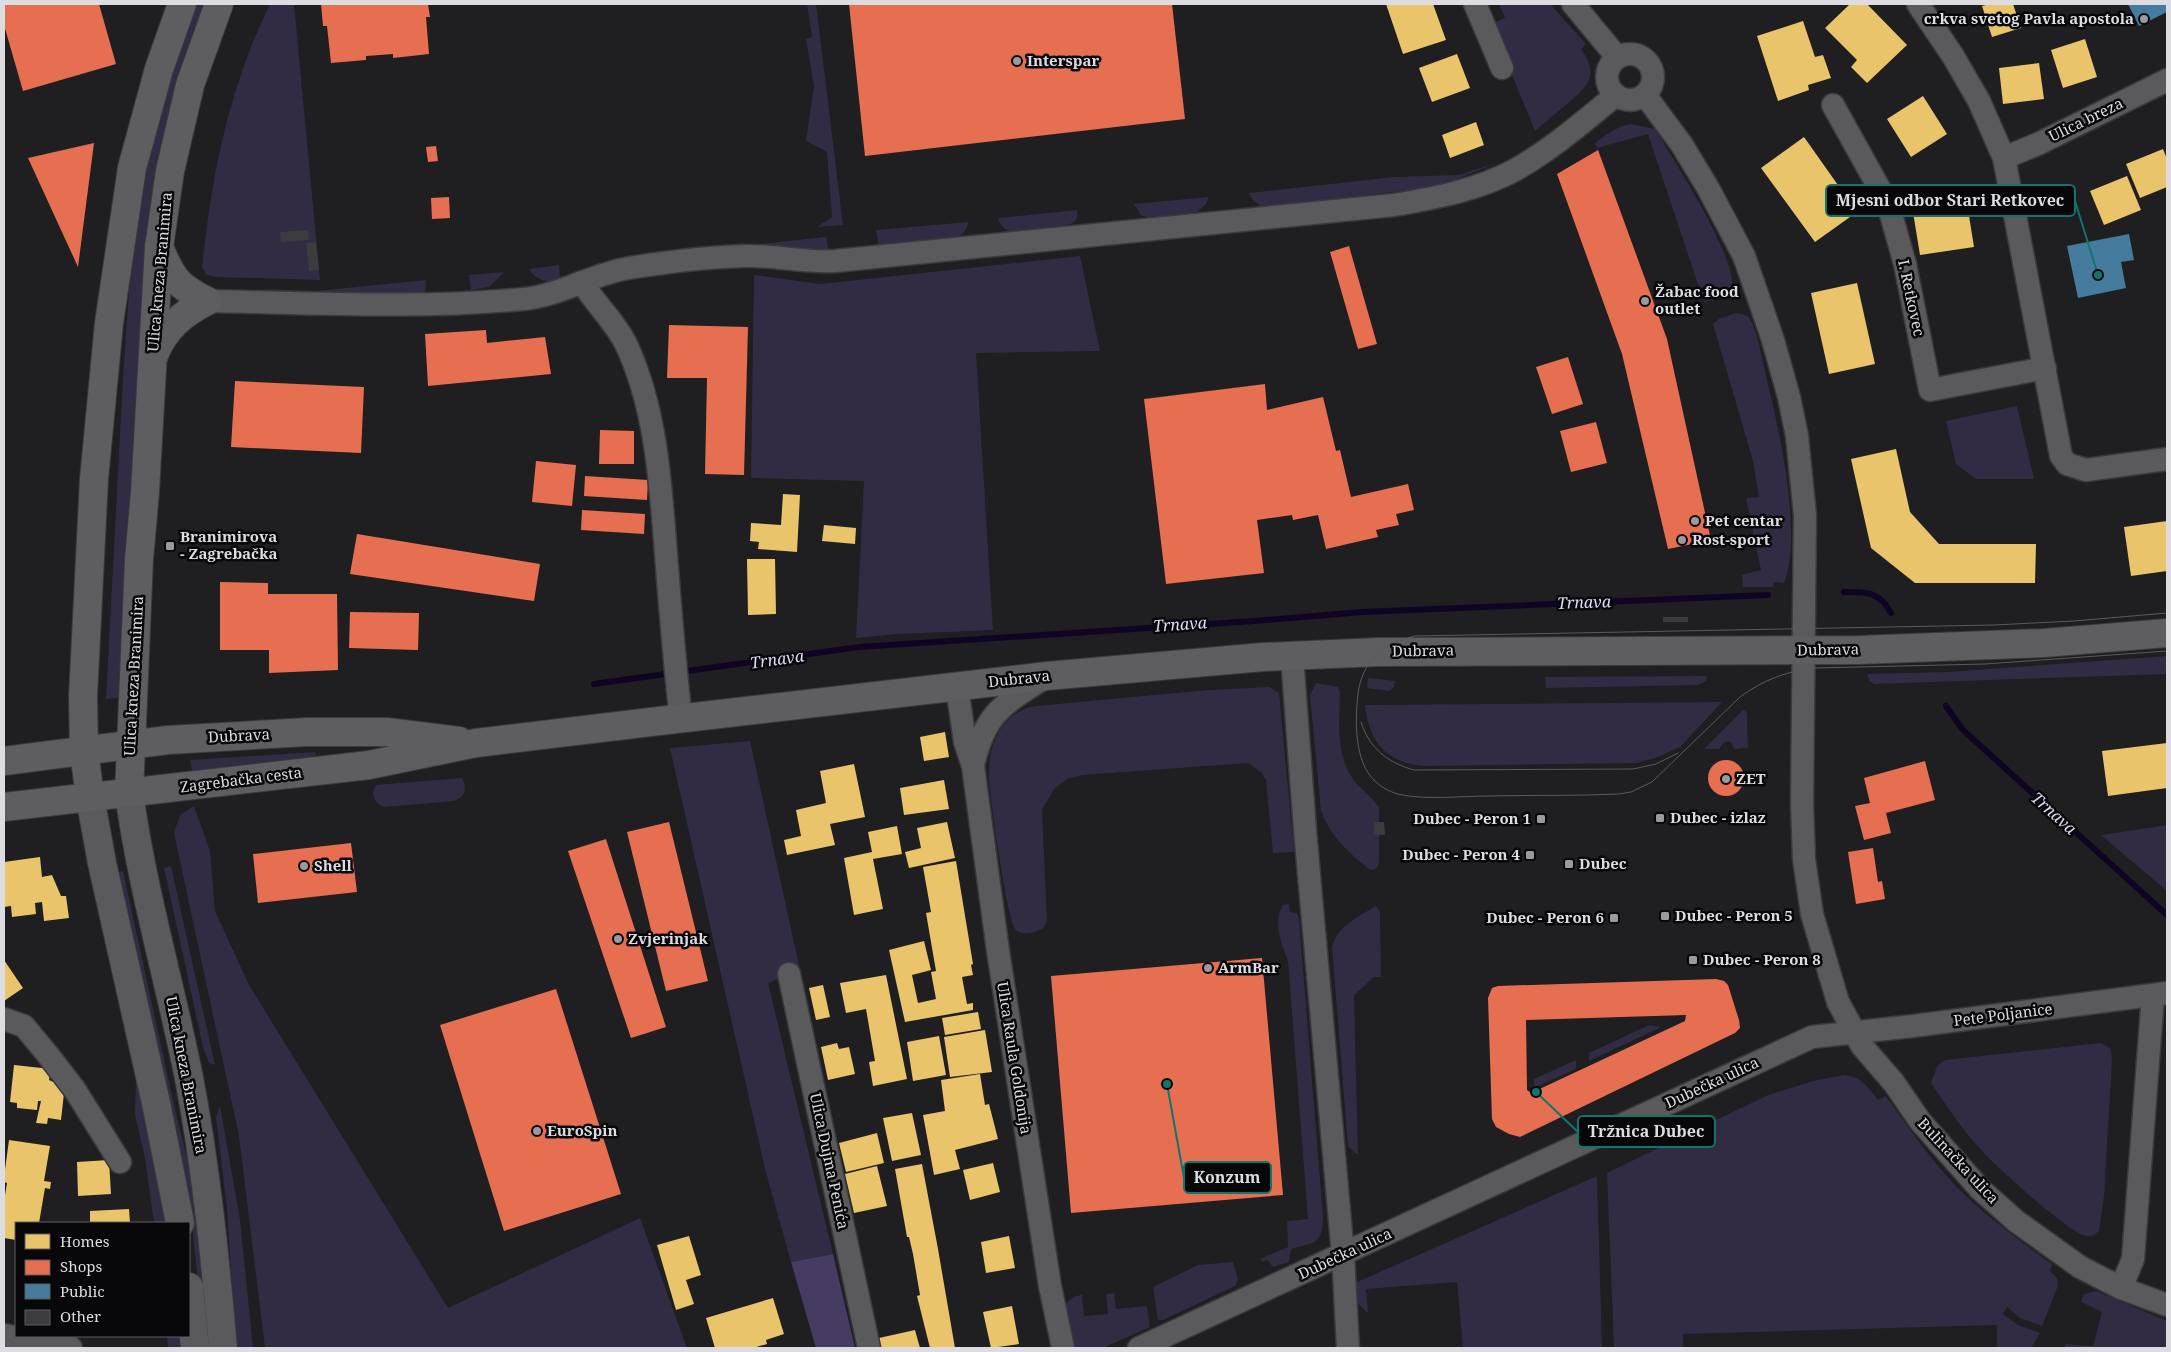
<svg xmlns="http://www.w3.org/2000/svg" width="2171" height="1352" font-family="'Noto Serif',serif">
	<rect width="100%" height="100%" fill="#1f1e21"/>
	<!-- green -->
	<g fill="#322b44">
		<polygon points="195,4 209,4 144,303 135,416 119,698 106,699 123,377 132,248 145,161 166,85"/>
		<path d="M270 4H294L320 280 215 277 207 275 202 268C211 177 229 87 270 4Z"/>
		<polygon points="807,4 816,4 843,225 817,227 832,217 827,152 806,141 814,86 806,39 812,37"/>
		<path d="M1499 4H1550L1586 44 1581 49C1600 76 1588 86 1567 104 1556 113 1546 122 1535 131L1491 24 1505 18Z"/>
		<path d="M1630 124 1655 129C1674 161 1735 253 1732 287L1721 297 1704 302 1648 134 1597 148 1595 143C1606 135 1616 127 1630 124Z"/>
		<polygon points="1499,162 1447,183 1420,189 1261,207 1252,199 1249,193 1394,177 1459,175"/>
		<polygon points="1209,197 1206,204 1197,212 1150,218 1141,215 1134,204"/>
		<path d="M1077 210C1078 214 1078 217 1075 221 1067 229 1017 235 1007 230 1002 227 999 223 998 218Z"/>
		<polygon points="969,222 964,233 955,238 879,247 876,230"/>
		<polygon points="826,237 829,251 751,245"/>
		<polygon points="1080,256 1100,351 976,353 993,630 897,634 856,638 864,481 751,478 754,275 820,284"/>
		<path d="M559 265 560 279C548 284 535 280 529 269Z"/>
		<polygon points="504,272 489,287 471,290 469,275"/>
		<polygon points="426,280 425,294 278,293 263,289 316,291"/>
		<path d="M1736 313C1741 314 1747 314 1750 319 1757 330 1761 354 1764 367 1777 421 1804 531 1784 583L1774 582 1773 587H1743L1742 575 1761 570 1746 498 1759 497 1753 461 1713 324 1719 319Z"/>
		<polygon points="2017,406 2034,479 1976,479 1956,464 1946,421"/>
		<polygon points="2167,656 2167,674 1874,684 1870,681 1867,674 1948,672"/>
		<polygon points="1707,676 1706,681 1698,685 1546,688 1545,677"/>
		<polygon points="1368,678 1395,681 1394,687 1389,691 1367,688"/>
		<path d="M1316 683 1338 687 1340 692C1340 721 1335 754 1353 779 1361 790 1373 797 1379 808V861L1378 866 1374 870 1369 869C1348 852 1331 837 1321 811L1310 695Z"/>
		<path d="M1269 687 1279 693 1294 852 1273 853 1266 780 1262 773 1248 763 1082 775 1067 779 1055 788 1042 809 1047 921 1044 927C1037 932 1024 937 1016 930 1007 921 990 798 989 779 989 769 989 757 992 748 999 726 1013 709 1036 706L1209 690Z"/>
		<path d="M1722 702 1680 747 1658 757 1637 763 1426 766C1387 764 1369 743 1365 705Z"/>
		<path d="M1745 710 1747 714 1748 748 1734 749 1731 742C1725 740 1722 744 1719 749H1704L1742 711Z"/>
		<polygon points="750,741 800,970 768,983 833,1254 791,1262 765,1169 670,748"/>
		<polygon points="315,752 317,758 193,775 190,760"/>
		<path d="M462 778C467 789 466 797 454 801L384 807C374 803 370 794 376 785Z"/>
		<polygon points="194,806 210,851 215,911 249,985 448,1308 640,1218 687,1348 265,1348 239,1136 174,833 180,815"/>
		<polygon points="2167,825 2167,891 2101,835"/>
		<polygon points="171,866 215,1065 209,1063 203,1047 164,868"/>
		<polygon points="123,871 174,1105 195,1191 213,1348 205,1348 193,1234 186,1187 117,872"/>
		<path d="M1289 904 1290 912 1297 913 1299 919 1323 1217C1322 1245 1315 1242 1291 1249L1289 1262 1273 1267 1267 1260 1262 1262 1260 1259 1288 1247 1287 1221 1308 1219 1288 961C1282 944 1272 922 1283 905Z"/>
		<path d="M1376 906 1380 912 1381 977H1374L1354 995 1358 1154 1354 1152 1348 1146 1332 947C1337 926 1358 917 1376 906Z"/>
		<polygon points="1649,1025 1661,1027 1589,1061 1589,1053"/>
		<path d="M2101 1043 2111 1049 2112 1061 2104 1196 2099 1231C2095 1235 2092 1237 2086 1236 2069 1233 1999 1169 1984 1153 1964 1132 1947 1107 1931 1083L1937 1066 1945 1060Z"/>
		<polygon points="1576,1060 1576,1069 1534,1088 1534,1079"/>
		<path d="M1844 1075C1862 1077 1868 1087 1878 1100L1886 1096C1911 1131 1936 1168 1968 1198 1994 1222 2023 1243 2052 1264L2050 1271 2057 1278 2058 1286 2042 1326 2020 1318 2007 1307 2003 1314 2018 1325 2040 1333 2031 1348H1997V1325L1683 1334V1348H1614L1607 1173 1768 1095 1813 1081Z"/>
		<polygon points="136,1080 165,1199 169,1223 154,1223 145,1158 135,1115"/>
		<polygon points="220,1106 240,1220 253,1348 236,1348 227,1209 216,1117"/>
		<polygon points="1597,1176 1602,1348 1463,1348 1457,1282 1366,1289 1368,1313 1355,1301 1355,1283"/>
		<polygon points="1233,1262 1238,1280 1235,1286 1163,1320 1158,1320 1153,1287 1198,1265"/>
		<polygon points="2096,1291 2167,1321 2167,1348 2065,1348 2065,1344 2093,1346 2102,1312 2081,1302 2084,1294"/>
		<path d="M1114 1293 1116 1309 1147 1306 1150 1327 1103 1348H1073L1064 1309C1067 1300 1073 1296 1082 1295L1084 1316 1108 1314 1106 1294Z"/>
		<polygon points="167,1336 181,1336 181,1348 168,1348"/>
	</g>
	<!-- forest -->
	<polygon fill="#463b61" points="833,1254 855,1348 816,1348 791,1262"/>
	<!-- homes -->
	<g fill="#e9c46a">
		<polygon points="1386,4 1433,4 1446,40 1403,54"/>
		<polygon points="1850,4 1867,4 1907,45 1867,83 1851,67 1857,60 1825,28"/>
		<polygon points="1990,4 2013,4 2021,28 1992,37 1982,6"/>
		<polygon points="1803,21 1815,57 1823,55 1831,78 1808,85 1809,90 1778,101 1757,36"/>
		<polygon points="2085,39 2097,77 2063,88 2051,50"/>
		<polygon points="1457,54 1470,88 1432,102 1419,68"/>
		<polygon points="2039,63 2044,99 2003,104 1999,68"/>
		<polygon points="1923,96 1947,134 1911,157 1887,119"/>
		<polygon points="1476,122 1484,145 1450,158 1442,135"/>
		<polygon points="1804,137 1857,212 1815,242 1761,168"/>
		<polygon points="2163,149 2167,159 2167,187 2140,198 2126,164"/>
		<polygon points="2127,176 2141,210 2104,225 2090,191"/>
		<polygon points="1966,197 1974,247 1920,255 1912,206"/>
		<polygon points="1857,283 1875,364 1829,374 1811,293"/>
		<polygon points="1896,449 1910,512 1939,544 2036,544 2035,583 1915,583 1871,548 1851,459"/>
		<polygon points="783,494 800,495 797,552 758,549 759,542 750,541 751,523 781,525"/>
		<polygon points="2167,521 2167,571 2131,576 2124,527"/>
		<polygon points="824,525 856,528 855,544 822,541"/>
		<polygon points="747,559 775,559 776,614 748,615"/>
		<polygon points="945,732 949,757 924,761 920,737"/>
		<polygon points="2167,743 2167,788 2108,796 2102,751"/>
		<polygon points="854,764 865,817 830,824 835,845 787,855 784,840 801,836 796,810 826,803 820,771"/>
		<polygon points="944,780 949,809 904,815 900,788"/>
		<polygon points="947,822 955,858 909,868 905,852 921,848 917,828"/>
		<polygon points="897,826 902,854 873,859 883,909 854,915 844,858 872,852 868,832"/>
		<polygon points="40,857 42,877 52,875 61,896 66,896 69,918 44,921 42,902 35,903 36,914 12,917 11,906 4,907 4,862"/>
		<polygon points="956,861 973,964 971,965 973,975 962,977 967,1004 973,1003 973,1010 905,1022 889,950 924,941 931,970 912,975 918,1003 936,999 931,972 936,971 926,913 931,912 923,867"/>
		<polygon points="4,960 23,988 4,1001"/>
		<polygon points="886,975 907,1079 873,1086 869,1062 875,1061 866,1009 846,1013 840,983"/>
		<polygon points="823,985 830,1017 816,1020 809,988"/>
		<polygon points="978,1012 981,1029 945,1035 942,1018"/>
		<polygon points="985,1030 992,1072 950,1077 944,1037"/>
		<polygon points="939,1036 946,1075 913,1081 907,1042"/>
		<polygon points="837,1043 839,1049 849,1047 855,1074 828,1080 821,1047"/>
		<polygon points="14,1065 51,1069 49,1080 60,1085 64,1093 61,1120 48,1118 47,1124 36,1123 41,1101 38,1101 37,1110 17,1108 17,1103 10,1102"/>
		<polygon points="980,1074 985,1105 989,1104 998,1139 955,1150 960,1169 934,1175 923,1115 945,1111 941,1080"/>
		<polygon points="912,1113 921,1155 892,1161 883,1118"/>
		<polygon points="877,1133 884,1163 846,1172 839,1143"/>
		<polygon points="9,1140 50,1146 44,1181 51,1182 50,1189 45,1188 39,1223 16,1223 16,1240 4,1238 4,1201 7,1183 4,1182 4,1177"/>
		<polygon points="109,1160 111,1194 78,1196 77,1162"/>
		<polygon points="993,1163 1000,1192 970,1200 963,1170"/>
		<polygon points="922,1164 938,1249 955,1348 930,1348 917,1296 920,1295 913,1254 909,1237 907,1237 895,1169"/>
		<polygon points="877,1166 887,1206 854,1213 845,1174"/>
		<polygon points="129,1209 130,1223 90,1223 90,1211"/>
		<polygon points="689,1236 701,1275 686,1280 694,1304 676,1310 657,1245"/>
		<polygon points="1009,1236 1015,1268 986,1273 981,1242"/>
		<polygon points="773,1298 784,1334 766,1340 767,1344 753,1348 715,1348 706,1318"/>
		<polygon points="1012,1306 1019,1344 991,1348 983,1312"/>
		<polygon points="915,1330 920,1348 881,1348 879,1338"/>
	</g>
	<!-- shops -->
	<g fill="#e76f51" fill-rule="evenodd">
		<polygon points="4,4 99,4 116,64 23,91 4,25"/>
		<polygon points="321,4 428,4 430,17 426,17 429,54 393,58 393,54 366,56 366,60 331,63 327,26 323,26"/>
		<polygon points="849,4 1172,4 1185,119 865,156"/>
		<polygon points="94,143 78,267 28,158"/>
		<polygon points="436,146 438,161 428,162 426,147"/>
		<polygon points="1598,150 1667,339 1711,540 1668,549 1622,354 1557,174"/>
		<polygon points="449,197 450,218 432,219 431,198"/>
		<polygon points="1349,246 1377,344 1358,349 1330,252"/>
		<polygon points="669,325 748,327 744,475 705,474 707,378 667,378"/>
		<polygon points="486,330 487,343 545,337 551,374 428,386 425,334"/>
		<polygon points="1568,357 1583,404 1552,414 1536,367"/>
		<polygon points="235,381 364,387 361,453 231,447"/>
		<polygon points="1265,384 1267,410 1323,397 1336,451 1340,450 1351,497 1408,484 1414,510 1396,514 1399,525 1376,530 1378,537 1326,549 1318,515 1293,520 1292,515 1257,520 1264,573 1166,584 1144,399"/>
		<polygon points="1596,422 1607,463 1571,472 1560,431"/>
		<polygon points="600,430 634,431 634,464 599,464"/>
		<polygon points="536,461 576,465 572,506 532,502"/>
		<polygon points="585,476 648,480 647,500 584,496"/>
		<polygon points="582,510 645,514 644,534 581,530"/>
		<polygon points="357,534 540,564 534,601 350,574"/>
		<polygon points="220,582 268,583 268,594 337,594 338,670 269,673 269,650 220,650"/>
		<polygon points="350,612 419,613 418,650 349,648"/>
		<circle cx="1726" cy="778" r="18"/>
		<polygon points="1925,761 1935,800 1886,813 1891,833 1864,840 1855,806 1870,803 1864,778"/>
		<polygon points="669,822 708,981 666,991 627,832"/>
		<polygon points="606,839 666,1027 631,1038 568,851"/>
		<polygon points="351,843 357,892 258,903 253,854"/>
		<polygon points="1873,848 1878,882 1882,881 1885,899 1856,904 1848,852"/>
		<polygon points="1262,958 1283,1195 1071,1213 1051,976"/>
		<path d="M1716 979 1724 981 1728 985 1739 1020 1740 1028 1735 1033 1520 1137 1509 1134 1496 1127 1492 1119 1488 998 1492 988 1498 986ZM1686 1015 1685 1021 1531 1093 1527 1090 1526 1020Z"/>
		<polygon points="556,989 621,1194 504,1231 440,1025"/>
	</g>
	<!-- public -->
	<g fill="#457b9d">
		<polygon points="2128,4 2167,4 2167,12 2139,26"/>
		<polygon points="2129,234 2134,260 2121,262 2126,288 2078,298 2067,246"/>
	</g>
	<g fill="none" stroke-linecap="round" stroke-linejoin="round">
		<!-- stream -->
		<g stroke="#100424" stroke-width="6">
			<path d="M1844 592C1867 592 1879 591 1891 613"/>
			<polyline points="594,684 859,647 1254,621 1362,612 1768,595"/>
			<polyline points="1946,706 1963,730 2167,915"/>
		</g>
	</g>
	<!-- building -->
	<g fill="#3c3b3e">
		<polygon points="308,230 309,240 281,242 280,232"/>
		<polygon points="316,242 319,270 309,271 306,243"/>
		<rect x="1663" y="617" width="25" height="5"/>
		<polygon points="1374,822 1384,822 1385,835 1374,835"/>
	</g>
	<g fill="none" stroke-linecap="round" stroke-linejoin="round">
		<!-- minor casing -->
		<g stroke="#3a393b" stroke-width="25">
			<g id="minor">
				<polyline points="1475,4 1502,68"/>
				<polyline points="1573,4 1617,57"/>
				<polyline points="1918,4 1953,56 1979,101 2004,158 2061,456 2067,464 2086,470 2167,459"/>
				<circle cx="1630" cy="77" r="23"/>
				<polyline points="1645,95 1682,145 1708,188 1744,256 1773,340 1789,397 1797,436 1805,515 1802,803 1804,859 1812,914 1838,1002 1862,1046 1894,1083 1920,1121 1980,1189 2016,1221 2080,1267 2121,1288 2167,1305"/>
				<polyline points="1833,105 1888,204 1905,264 1930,390 2045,368"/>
				<polyline points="2004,158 2040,143 2167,80"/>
				<path d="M582 282C595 304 614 320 626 344 658 412 661 493 667 567 671 618 675 668 681 719"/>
				<path d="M207 301C313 303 419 309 524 299 562 295 592 274 629 268 666 262 707 257 745 256 775 255 805 263 835 261L1394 205C1435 198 1478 190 1515 170 1552 149 1583 122 1616 95"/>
				<polyline points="1292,656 1305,830 1343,1255 1348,1348"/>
				<polyline points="957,687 965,742 973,766 998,951 1050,1286 1063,1348"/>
				<path d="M973 766C984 714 1003 704 1046 677"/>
				<polyline points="789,974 869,1348"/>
				<polyline points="4,1019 24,1026 48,1055 75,1090 120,1162"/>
				<polyline points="2121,1288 2133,1259 2153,995"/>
				<polyline points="4,1335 71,1348"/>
				<polyline points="1139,1348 1812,1037 1913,1026 2167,993"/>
			</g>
		</g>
		<!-- tertiary casing -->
		<g stroke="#3a393b" stroke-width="30">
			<g id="tertiary">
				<path d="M129 793C142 889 170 983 189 1078 206 1167 215 1258 223 1348"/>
				<polyline points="90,797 102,863 156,1103 180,1223"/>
				<polyline points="189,1287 195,1348"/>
			</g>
		</g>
		<!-- secondary casing -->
		<g stroke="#3a393b" stroke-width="30">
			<g id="secondary">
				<path d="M159 247C172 278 177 286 207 301"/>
				<path d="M154 355C165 328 182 314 207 301"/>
				<polyline points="4,761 168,740 307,732 387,732 459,741"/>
				<polyline points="129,793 139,559 145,492 159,247 170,171 190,85 219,4"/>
				<polyline points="90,797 84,751 83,697 94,479 109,323 132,168 159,69 182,4"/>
				<polyline points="4,807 369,765 476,743 659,721 1047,676 1263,657 1378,652 1858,650 2044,643 2167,633"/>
			</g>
		</g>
		<!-- minor -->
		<use href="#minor" stroke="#5a5a5c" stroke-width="22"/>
		<!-- tertiary -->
		<use href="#tertiary" stroke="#5a5a5c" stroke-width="28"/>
		<!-- secondary -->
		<use href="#secondary" stroke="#5e5d5f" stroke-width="28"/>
		<!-- tram -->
		<g stroke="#5b5a5c" stroke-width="1">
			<path d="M2167 613 2074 621 1994 625 1415 636C1383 644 1362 661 1358 694 1355 720 1354 762 1375 781 1382 788 1392 793 1402 795 1430 800 1461 796 1489 796 1532 795 1576 796 1619 794L1631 792 1652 782 1740 697C1763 680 1787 671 1815 668L1985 664 2167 651"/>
			<path d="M1361 722C1369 748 1388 763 1414 770L1633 769 1656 764 1678 753"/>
		</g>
	</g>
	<!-- markers -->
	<g fill="#9a9a9d" stroke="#08080a" stroke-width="2">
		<circle cx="2144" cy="19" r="5"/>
		<circle cx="1017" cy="61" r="5"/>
		<circle cx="1645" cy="301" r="5"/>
		<circle cx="1695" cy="521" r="5"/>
		<circle cx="1682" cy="540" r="5"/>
		<rect x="165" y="541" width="10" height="10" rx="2.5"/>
		<circle cx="1726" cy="779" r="5"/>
		<rect x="1655" y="813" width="10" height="10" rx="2.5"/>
		<rect x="1536" y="814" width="10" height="10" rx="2.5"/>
		<rect x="1525" y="850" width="10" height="10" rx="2.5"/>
		<rect x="1564" y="859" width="10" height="10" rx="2.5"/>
		<circle cx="304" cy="866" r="5"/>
		<rect x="1660" y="911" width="10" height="10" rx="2.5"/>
		<rect x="1609" y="913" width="10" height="10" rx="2.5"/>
		<circle cx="618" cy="939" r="5"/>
		<rect x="1688" y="955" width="10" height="10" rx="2.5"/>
		<circle cx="1208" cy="968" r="5"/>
		<circle cx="537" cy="1131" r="5"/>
	</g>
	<g text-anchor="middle" stroke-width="5" stroke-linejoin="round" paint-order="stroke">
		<!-- poi labels -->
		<g font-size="15" font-weight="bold" fill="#dddce0" stroke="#08080a" text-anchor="start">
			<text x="2134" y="24" text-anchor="end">crkva svetog Pavla apostola</text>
			<text x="1027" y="66">Interspar</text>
			<text x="1655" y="297">Žabac food<tspan x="1655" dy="17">outlet</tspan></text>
			<text x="1705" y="526">Pet centar</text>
			<text x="180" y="542">Branimirova<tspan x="180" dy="17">- Zagrebačka</tspan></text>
			<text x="1692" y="545">Rost-sport</text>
			<text x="1736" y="784">ZET</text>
			<text x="1670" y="823">Dubec - izlaz</text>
			<text x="1531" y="824" text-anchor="end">Dubec - Peron 1</text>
			<text x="1520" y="860" text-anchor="end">Dubec - Peron 4</text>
			<text x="1579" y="869">Dubec</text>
			<text x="314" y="871">Shell</text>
			<text x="1675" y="921">Dubec - Peron 5</text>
			<text x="1604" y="923" text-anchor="end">Dubec - Peron 6</text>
			<text x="628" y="944">Zvjerinjak</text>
			<text x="1703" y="965">Dubec - Peron 8</text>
			<text x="1218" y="973">ArmBar</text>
			<text x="547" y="1136">EuroSpin</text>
		</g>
		<!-- street labels -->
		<g font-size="15" fill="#dddce0" stroke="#08080a">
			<text transform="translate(2086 120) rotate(-26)" y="5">Ulica breza</text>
			<text transform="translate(160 272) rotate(-85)" y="5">Ulica kneza Branimira</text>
			<text transform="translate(1911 298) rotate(78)" y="5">I. Retkovec</text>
			<text transform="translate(1828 650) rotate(-1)" y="5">Dubrava</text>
			<text transform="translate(1423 651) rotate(-1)" y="5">Dubrava</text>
			<text transform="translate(134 676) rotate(-87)" y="5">Ulica kneza Branimira</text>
			<text transform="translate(1019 679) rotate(-6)" y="5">Dubrava</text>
			<text transform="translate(239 736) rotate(-3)" y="5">Dubrava</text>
			<text transform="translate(241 780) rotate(-7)" y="5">Zagrebačka cesta</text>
			<text transform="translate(2003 1015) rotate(-7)" y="5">Pete Poljanice</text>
			<text transform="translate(1014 1058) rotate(81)" y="5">Ulica Raula Goldonija</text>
			<text transform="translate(186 1075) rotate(79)" y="5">Ulica kneza Branimira</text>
			<text transform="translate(1712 1083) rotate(-25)" y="5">Dubečka ulica</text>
			<text transform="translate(829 1161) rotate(78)" y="5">Ulica Dujma Penića</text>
			<text transform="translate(1958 1161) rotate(47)" y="5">Bulinačka ulica</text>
			<text transform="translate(1345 1254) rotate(-25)" y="5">Dubečka ulica</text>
		</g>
		<!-- water labels -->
		<g font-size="16" font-style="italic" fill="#e0d9f7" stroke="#08080a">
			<text transform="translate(1584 602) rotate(-2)" y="6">Trnava</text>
			<text transform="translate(1180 624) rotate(-4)" y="6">Trnava</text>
			<text transform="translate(777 659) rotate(-8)" y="6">Trnava</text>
			<text transform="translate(2054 813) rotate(42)" y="6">Trnava</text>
		</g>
	</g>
	<!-- callouts -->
	<path fill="none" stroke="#0f766e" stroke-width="2" d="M2098 275L2075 201M1536 1092L1578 1132M1167 1084L1184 1178"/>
	<g fill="#0f766e" stroke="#08080a" stroke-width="2">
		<circle cx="2098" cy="275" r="5"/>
		<circle cx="1536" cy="1092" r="5"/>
		<circle cx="1167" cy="1084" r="5"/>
	</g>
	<g fill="#08080a" stroke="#0f766e" stroke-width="2">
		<rect x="1826" y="185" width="249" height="31" rx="5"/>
		<rect x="1578" y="1116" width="137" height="31" rx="5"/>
		<rect x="1184" y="1162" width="87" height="31" rx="5"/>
	</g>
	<g font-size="16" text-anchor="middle" font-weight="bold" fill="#dddce0">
		<text x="1950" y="206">Mjesni odbor Stari Retkovec</text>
		<text x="1646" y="1137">Tržnica Dubec</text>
		<text x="1227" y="1183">Konzum</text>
	</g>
	<!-- border -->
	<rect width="2171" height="1352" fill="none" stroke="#dddce0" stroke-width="10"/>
	<!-- legend -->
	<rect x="15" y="1222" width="175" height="115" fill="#08080a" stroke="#5d5d60"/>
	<rect x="25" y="1234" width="25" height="15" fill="#e9c46a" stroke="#5d5d60"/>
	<text x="60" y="1247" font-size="15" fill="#dddce0">Homes</text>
	<rect x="25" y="1260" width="25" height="15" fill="#e76f51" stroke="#5d5d60"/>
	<text x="60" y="1272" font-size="15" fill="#dddce0">Shops</text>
	<rect x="25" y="1284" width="25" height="15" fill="#457b9d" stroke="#5d5d60"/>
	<text x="60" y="1297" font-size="15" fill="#dddce0">Public</text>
	<rect x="25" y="1310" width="25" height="15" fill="#3c3b3e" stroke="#5d5d60"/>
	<text x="60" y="1322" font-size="15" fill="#dddce0">Other</text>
</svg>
